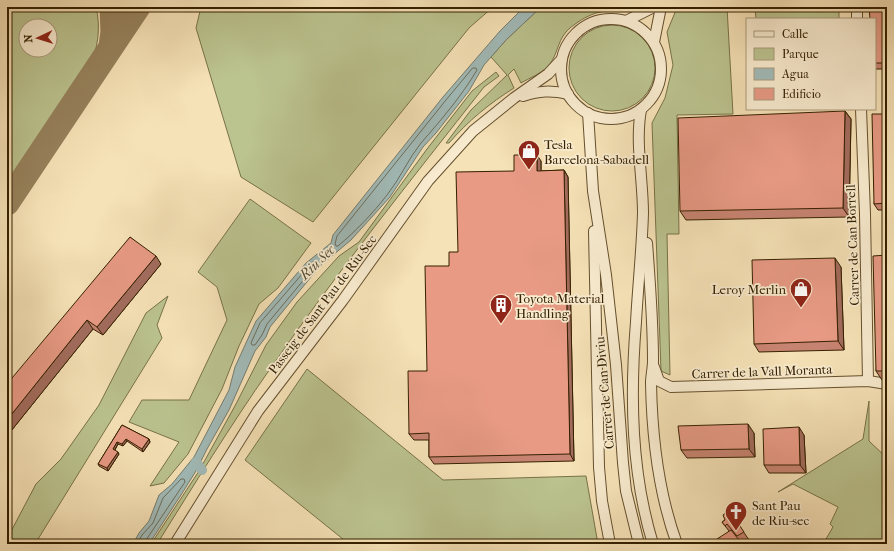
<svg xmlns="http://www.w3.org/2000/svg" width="894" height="551" font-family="'IM FELL French Canon',serif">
	<rect width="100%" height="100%" fill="#f6e2b7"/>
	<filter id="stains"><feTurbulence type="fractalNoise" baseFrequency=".005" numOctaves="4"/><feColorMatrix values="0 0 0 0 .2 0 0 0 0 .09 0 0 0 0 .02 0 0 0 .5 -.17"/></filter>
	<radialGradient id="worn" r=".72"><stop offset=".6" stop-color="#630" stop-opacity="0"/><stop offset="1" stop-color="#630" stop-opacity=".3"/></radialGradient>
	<!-- green -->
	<g fill="#bbc38f" stroke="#787248" fill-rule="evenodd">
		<path d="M7 7H96C101 28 98 49 89 68L7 189ZM26 26H50V50H26Z"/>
		<polygon points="201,7 493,7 469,28 313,222 241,177 196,28"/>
		<path d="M541 7H640C629 13 618 10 607 11 596 12 587 16 578 22 574 25 569 28 566 32 557 42 557 58 547 67 541 74 529 78 521 83L514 69 508 75 514 88C490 103 468 121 449 143H446L471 110 507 75 491 57 506 40Z"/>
		<polygon points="680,7 727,7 733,114 677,115 679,234 667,234 670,375 661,371 652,123 665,98 673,65 667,32 676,10"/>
		<polygon points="755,7 839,7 839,19 756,19"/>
		<circle cx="612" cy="68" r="43"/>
		<path d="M496 72 499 76 484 87C411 180 337 272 270 369 230 426 194 485 157 544H151L199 471 236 404 266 345 297 302 339 256 359 242 427 149 472 91Z"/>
		<polygon points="250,199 311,243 278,288 259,304 239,346 222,389 188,454 164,483 150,486 179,442 129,422 142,400 189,400 227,320 217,287 198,272"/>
		<polygon points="168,296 157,325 162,338 35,544 7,544 7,539 36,484 61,459 99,405 146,313"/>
		<polygon points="307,369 443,480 586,476 598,544 349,544 245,460"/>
		<polygon points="869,401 869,441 887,458 887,544 823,544 833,527 830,524 838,507 793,484 778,492 863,439"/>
	</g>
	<!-- water -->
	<polygon fill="#a1bbb9" stroke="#767d6f" points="524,7 541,7 506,40 484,65 469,91 436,133 423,147 390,197 351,240 320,266 270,327 266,337 255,351 229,410 207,449 196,471 181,495 149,544 133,544 139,533 149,521 159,495 172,484 194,457 229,390 235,367 256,321 306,263 331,243 333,235 443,97 500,31"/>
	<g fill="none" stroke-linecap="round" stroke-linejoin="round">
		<!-- shore -->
		<g stroke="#6b6e5c" stroke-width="1">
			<path d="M473 68H476L477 70C461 97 441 120 421 143 408 159 400 179 387 195 373 213 356 231 338 246H336L335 244 337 236 446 100Z"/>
			<polygon points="313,262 316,263 316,265 267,324 262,335 255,345 252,345 251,343 260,323"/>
			<polyline points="137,544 142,535 153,523 163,498 181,479 184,479 185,482 146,540 146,544"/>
		</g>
		<!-- canal -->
		<polyline stroke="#a1bbb9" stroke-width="10" points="196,462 202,470"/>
		<!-- taxiway -->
		<g stroke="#96815c" stroke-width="25">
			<polyline points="111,46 113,32 112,7"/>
			<polyline points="7,203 138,7"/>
		</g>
		<!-- minor casing -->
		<g stroke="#65502e" stroke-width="12">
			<g id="minor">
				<polyline points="857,7 857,19"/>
				<circle cx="611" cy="69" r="50"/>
				<polyline points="626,21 654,7"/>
				<polyline points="654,42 661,7"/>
				<path d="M523 96C539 91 551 90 568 94"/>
				<polyline points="861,109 865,214 868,381"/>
				<path d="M641 110C635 142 643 179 643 213 642 249 638 285 636 322 630 396 631 472 653 544"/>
				<polyline points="588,113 593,191 606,275 616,365 623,463 626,491 639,544"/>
				<polyline points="594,231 599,467 602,501 610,544"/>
				<path d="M647 243C650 282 653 322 653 361 653 368 651 376 651 383 652 438 658 492 677 544"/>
				<polyline points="654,367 659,381 671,387 868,381 887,384"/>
				<polyline points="175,544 258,411 343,300 428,181 473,131 514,98 548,74 562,59"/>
			</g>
		</g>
		<!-- minor -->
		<use href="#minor" stroke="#f9ecd0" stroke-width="10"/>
	</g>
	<!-- wall -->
	<g fill="#c88472" stroke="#352000">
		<polygon points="887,7 887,69 875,69 875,19"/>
		<polygon points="845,111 851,119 849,217 686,220 680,211"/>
		<polygon points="887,114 887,210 878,210 874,204"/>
		<polygon points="541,161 541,171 564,170 568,177 574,461 434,464 429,457 429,440 414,440 409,434 427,371 449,266 458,252 514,171"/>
		<polygon points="130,237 161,264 103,335 93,329 7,436"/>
		<polygon points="887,255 887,380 882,380 876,371"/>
		<polygon points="841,267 844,350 759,352 754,344"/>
		<polygon points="122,425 149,439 150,442 143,452 127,441 123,446 118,444 115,450 119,454 108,471 99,466 98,464"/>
		<polygon points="754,433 755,457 687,458 681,450"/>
		<polygon points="804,435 806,473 769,473 764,465"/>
		<polygon points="731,513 749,540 743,544 721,544 729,531 722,522 725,520"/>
	</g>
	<!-- shaded-wall -->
	<g fill="#a26c5d" stroke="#352000">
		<polygon points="845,111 851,119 849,217 843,208"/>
		<polygon points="537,155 541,161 541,177 537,171"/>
		<polygon points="564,170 568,177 574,461 570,454"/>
		<polygon points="156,256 161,264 103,335 97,327"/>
		<polygon points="835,258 841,267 844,350 838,341"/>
		<polygon points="87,320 93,329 7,436 7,420"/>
		<polygon points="748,424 754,433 755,457 749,449"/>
		<polygon points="799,427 804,435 806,473 800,465"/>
		<polygon points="126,439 127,441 123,446 122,444"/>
		<polygon points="149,439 150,442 143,452 142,449"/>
		<polygon points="117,442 118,444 114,451 113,449"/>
		<polygon points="7,443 10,447 7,451"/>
		<polygon points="118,452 119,454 108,471 107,468"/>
	</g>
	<!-- building -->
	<g fill="#e89a85" stroke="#352000">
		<polygon points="869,7 887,7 887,63 875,63 875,19 870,19"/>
		<polygon points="845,111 843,208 680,211 678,118"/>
		<polygon points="872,114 887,114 887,203 874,204"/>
		<polygon points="514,155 537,155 537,171 564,170 570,454 429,457 429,433 409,434 408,371 427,371 425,266 449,266 449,252 458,252 456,172 514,171"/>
		<polygon points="130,237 156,256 97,327 87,320 7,420 7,384"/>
		<polygon points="887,255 887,371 876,371 873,256"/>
		<polygon points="835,258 838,341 754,344 752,260"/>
		<polygon points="748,424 749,449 681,450 678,426"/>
		<polygon points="122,425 149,439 142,449 126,439 122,444 117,442 113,449 118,452 107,468 98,464"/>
		<polygon points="799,427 800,465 764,465 763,429"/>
		<polygon points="727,512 731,513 744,532 737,536 727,524 725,526 722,522 725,520 723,515"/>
		<polygon points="731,530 739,540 734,544 721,544 717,539"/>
	</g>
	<!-- icons -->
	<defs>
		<g id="shop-pin" transform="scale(1.15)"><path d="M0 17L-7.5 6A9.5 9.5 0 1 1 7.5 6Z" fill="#8f2418" stroke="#f9ecd0"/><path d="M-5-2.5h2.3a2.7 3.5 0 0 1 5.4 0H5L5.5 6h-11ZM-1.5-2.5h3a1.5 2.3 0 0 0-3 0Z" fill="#fff"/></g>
		<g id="building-pin" transform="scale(1.15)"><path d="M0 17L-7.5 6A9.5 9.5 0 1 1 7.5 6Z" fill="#8f2418" stroke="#f9ecd0"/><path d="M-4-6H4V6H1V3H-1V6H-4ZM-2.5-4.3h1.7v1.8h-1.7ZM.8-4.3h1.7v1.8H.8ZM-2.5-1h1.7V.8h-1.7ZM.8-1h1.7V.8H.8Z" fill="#fff"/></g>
		<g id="church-pin" transform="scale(1.15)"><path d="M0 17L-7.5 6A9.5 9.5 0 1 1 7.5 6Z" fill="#8f2418" stroke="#f9ecd0"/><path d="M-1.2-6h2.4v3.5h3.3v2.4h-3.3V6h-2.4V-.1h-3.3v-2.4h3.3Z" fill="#fff"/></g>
	</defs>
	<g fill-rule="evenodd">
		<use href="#shop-pin" x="529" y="151"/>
		<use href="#shop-pin" x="801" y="289"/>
		<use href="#building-pin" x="501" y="305"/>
		<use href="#church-pin" x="736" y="512"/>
	</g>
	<g text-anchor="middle" stroke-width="3.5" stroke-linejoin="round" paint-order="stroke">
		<!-- poi labels -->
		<g font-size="13" fill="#352000" stroke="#f9ecd0" text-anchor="start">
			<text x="544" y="149">Tesla<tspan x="544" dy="15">Barcelona-Sabadell</tspan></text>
			<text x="786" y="294" text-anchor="end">Leroy Merlin</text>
			<text x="516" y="303">Toyota Material<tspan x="516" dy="15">Handling</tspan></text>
			<text x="752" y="510">Sant Pau<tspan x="752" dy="15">de Riu-sec</tspan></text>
		</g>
		<!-- street labels -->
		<g font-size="13" fill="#352000" stroke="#f9ecd0">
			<text transform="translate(852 245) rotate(-92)" y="5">Carrer de Can Borrell</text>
			<text transform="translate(322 304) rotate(-53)" y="5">Passeig de Sant Pau de Riu-Sec</text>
			<text transform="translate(762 371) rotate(-2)" y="5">Carrer de la Vall Moranta</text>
			<text transform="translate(604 393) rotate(-95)" y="5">Carrer de Can Diviu</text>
		</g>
		<!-- water labels -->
		<g font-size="14" font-style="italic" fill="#554e38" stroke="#f9ecd0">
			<text transform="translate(317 262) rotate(-44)" y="5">Riu Sec</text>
		</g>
	</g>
	<!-- margin -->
	<rect width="894" height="551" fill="none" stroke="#f6e2b7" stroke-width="24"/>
	<rect x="8" y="8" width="878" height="535" fill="none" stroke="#352000" stroke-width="2"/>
	<rect x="12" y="12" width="870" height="527" fill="none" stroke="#352000"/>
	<!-- legend -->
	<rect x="746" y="18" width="130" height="92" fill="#f9ecd0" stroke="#ab9a7d"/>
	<rect x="754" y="31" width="20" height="6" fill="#f9ecd0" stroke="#ab9a7d"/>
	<text x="782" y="38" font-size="12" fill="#352000">Calle</text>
	<rect x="754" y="48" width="20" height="12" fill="#bbc38f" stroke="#ab9a7d"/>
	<text x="782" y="58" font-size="12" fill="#352000">Parque</text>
	<rect x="754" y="68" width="20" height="12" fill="#a1bbb9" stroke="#ab9a7d"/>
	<text x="782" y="78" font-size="12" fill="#352000">Agua</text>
	<rect x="754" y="88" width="20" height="12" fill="#e89a85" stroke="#ab9a7d"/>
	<text x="782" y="98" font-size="12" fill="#352000">Edificio</text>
	<!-- north arrow -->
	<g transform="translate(38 38) rotate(266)"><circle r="19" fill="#f9ecd0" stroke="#ab9a7d"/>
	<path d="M0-3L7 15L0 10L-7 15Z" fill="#8f2418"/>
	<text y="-6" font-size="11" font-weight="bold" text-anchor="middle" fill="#352000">N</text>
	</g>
	<rect width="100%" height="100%" filter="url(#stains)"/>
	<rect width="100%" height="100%" fill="url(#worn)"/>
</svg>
